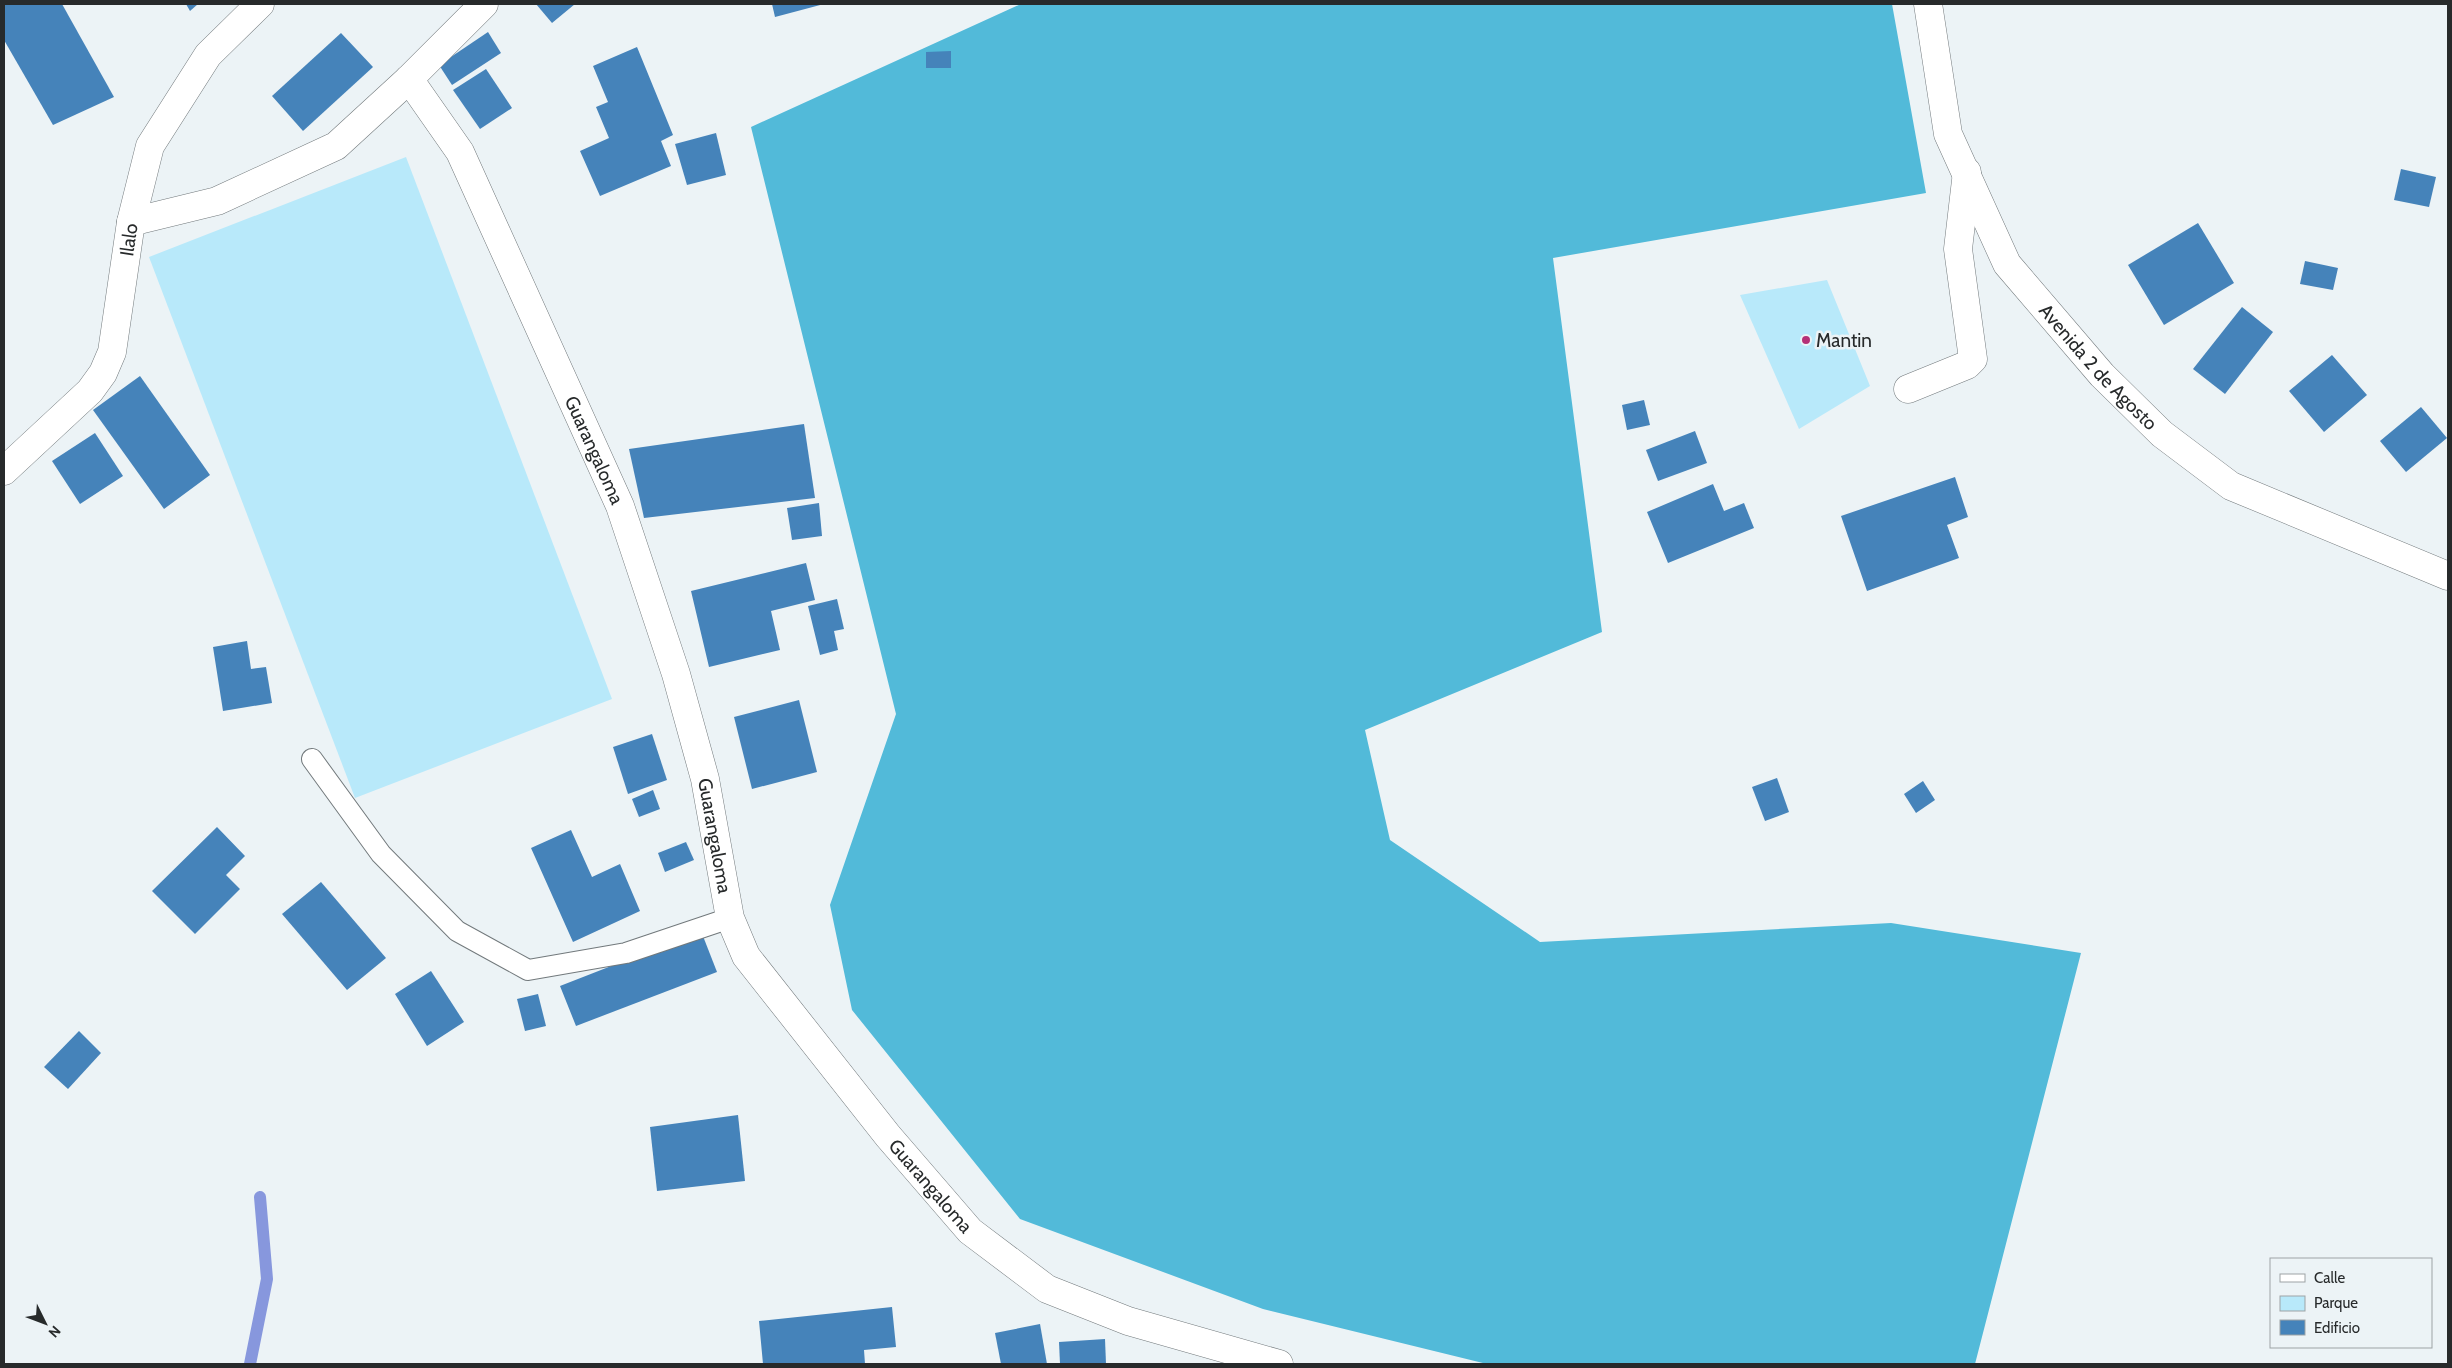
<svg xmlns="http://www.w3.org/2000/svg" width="2452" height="1368" font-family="Cabin,sans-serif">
	<rect width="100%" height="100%" fill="#ecf3f6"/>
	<!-- green -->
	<g fill="#b8e9fa">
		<polygon points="406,157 612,699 355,798 149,257"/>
		<polygon points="1827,280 1870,386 1799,429 1740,295"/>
	</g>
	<!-- forest -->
	<polygon fill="#52bad9" points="1021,4 1892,4 1926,193 1553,258 1602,632 1365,730 1390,840 1540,942 1891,923 2081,953 1975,1364 1487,1364 1263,1309 1020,1219 852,1010 830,905 896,714 751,127"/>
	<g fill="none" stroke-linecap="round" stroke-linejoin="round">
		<!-- stream -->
		<polyline stroke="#8797dd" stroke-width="12" points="250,1364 267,1279 260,1197"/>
	</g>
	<!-- building -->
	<g fill="#4583ba">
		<polygon points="4,4 62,4 114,97 53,125 4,40"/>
		<polygon points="186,4 198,4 190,11"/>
		<polygon points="536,4 575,4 552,23"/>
		<polygon points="772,4 824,4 775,17"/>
		<polygon points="488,32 501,53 452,85 439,65"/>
		<polygon points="341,33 373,67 303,131 272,96"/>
		<polygon points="637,47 673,135 661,141 671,166 600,196 580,151 609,138 596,107 608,102 593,66"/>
		<polygon points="951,51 951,68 926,68 926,52"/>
		<polygon points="486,69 512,108 480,129 453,90"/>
		<polygon points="716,133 726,175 687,185 675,144"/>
		<polygon points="2401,169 2436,177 2429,207 2394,200"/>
		<polygon points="2198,223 2234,283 2164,325 2128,265"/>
		<polygon points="2305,261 2338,268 2333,290 2300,284"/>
		<polygon points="2242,307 2273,332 2225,394 2193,369"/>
		<polygon points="2332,355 2367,395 2324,432 2289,391"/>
		<polygon points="140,376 210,475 164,509 93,410"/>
		<polygon points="1644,400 1650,425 1627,430 1622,405"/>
		<polygon points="2421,407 2447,438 2406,472 2380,441"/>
		<polygon points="804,424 815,498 644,518 629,449"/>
		<polygon points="1695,431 1707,463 1658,481 1646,450"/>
		<polygon points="95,433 123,476 80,504 52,461"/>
		<polygon points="1955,477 1968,517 1947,525 1959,558 1867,591 1841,516"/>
		<polygon points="1713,484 1724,511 1744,503 1754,528 1668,563 1647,512"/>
		<polygon points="819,503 822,536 792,540 787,508"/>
		<polygon points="806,563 815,600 771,611 780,650 709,667 691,591"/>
		<polygon points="837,599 844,629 834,631 838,650 820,655 808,606"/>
		<polygon points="247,641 251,669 266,667 272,703 223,711 213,647"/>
		<polygon points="799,700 817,772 752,789 734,717"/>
		<polygon points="652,734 667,780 628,794 613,747"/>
		<polygon points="1777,778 1789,812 1765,821 1752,787"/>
		<polygon points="1923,781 1935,800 1916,813 1904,794"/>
		<polygon points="653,790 660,809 639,817 632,799"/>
		<polygon points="217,827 245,856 226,875 240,889 195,934 152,891"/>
		<polygon points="571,830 592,877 620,864 640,911 573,942 531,848"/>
		<polygon points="686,842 694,860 665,872 658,853"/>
		<polygon points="321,882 386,958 347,990 282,914"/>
		<polygon points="701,931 717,972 576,1026 560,986"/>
		<polygon points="431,971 464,1022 427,1046 395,994"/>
		<polygon points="538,994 546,1026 525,1031 517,999"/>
		<polygon points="79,1031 101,1053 68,1089 44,1067"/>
		<polygon points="738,1115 745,1181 657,1191 650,1127"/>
		<polygon points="892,1307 896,1347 864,1350 865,1364 763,1364 759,1321"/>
		<polygon points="1040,1324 1047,1364 1001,1364 995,1333"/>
		<polygon points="1105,1339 1106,1364 1060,1364 1059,1342"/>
	</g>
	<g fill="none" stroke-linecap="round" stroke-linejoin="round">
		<!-- lane casing -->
		<g stroke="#72797c" stroke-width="22">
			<polyline id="lane" points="312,759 381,854 457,931 528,970 626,953 730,918"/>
		</g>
		<!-- street casing -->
		<g stroke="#72797c" stroke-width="29">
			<g id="street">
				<path id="s1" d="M409 79 460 152 620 506 676 674 705 779 730 918 746 956 888 1136 970 1231 1047 1289 1128 1321 1279 1364"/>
				<polyline points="131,222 217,201 336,146 409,79 484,4"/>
				<polyline points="1908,389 1967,365 1973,359 1958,249 1967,172"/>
				<path id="s2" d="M4 471 90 391 103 373 112 352 131 222 150 146 208 55 260 4"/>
			</g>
		</g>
		<!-- secondary casing -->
		<g stroke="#72797c" stroke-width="29">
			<g id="secondary">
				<path id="s3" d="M1928 4 1948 134 2007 264 2102 375 2162 434 2231 486 2448 576"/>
			</g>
		</g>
		<!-- lane -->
		<use href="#lane" stroke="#fff" stroke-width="20"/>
		<!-- street -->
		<use href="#street" stroke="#fff" stroke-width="28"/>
		<!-- secondary -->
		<use href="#secondary" stroke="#fff" stroke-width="28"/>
	</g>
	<!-- markers -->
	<circle fill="#b53177" stroke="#ecf3f6" stroke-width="2" cx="1806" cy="340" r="5"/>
	<g text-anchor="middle" stroke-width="5" stroke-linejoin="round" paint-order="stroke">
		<!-- street labels -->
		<g font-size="19" fill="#272a2b" stroke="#ecf3f6">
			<text dy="7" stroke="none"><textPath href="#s2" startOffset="276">Ilalo</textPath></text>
			<text dy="7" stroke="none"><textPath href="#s3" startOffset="412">Avenida 2 de Agosto</textPath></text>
			<text dy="7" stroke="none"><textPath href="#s1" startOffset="416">Guarangaloma</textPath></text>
			<text dy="7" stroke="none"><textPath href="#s1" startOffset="821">Guarangaloma</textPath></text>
			<text dy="7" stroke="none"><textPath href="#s1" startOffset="1241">Guarangaloma</textPath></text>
		</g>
		<!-- poi labels -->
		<g font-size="19" fill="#272a2b" stroke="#ecf3f6" text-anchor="start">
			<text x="1816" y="347">Mantin</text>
		</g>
	</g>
	<!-- border -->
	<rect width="2452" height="1368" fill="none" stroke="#272a2b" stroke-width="10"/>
	<!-- legend -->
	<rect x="2270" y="1258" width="162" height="90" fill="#ecf3f6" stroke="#9da3a5"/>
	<rect x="2280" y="1274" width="25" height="8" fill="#ffffff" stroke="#9da3a5"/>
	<text x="2314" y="1283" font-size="15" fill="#272a2b">Calle</text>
	<rect x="2280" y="1296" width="25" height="15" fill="#b8e9fa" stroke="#9da3a5"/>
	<text x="2314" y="1308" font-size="15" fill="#272a2b">Parque</text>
	<rect x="2280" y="1320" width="25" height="15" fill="#4583ba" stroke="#9da3a5"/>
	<text x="2314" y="1333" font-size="15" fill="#272a2b">Edificio</text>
	<!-- north arrow -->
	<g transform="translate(45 1323) rotate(132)" stroke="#ecf3f6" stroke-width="4" paint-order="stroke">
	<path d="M0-4L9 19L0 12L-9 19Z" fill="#272a2b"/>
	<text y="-8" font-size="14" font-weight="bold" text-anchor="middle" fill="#272a2b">N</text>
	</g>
</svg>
